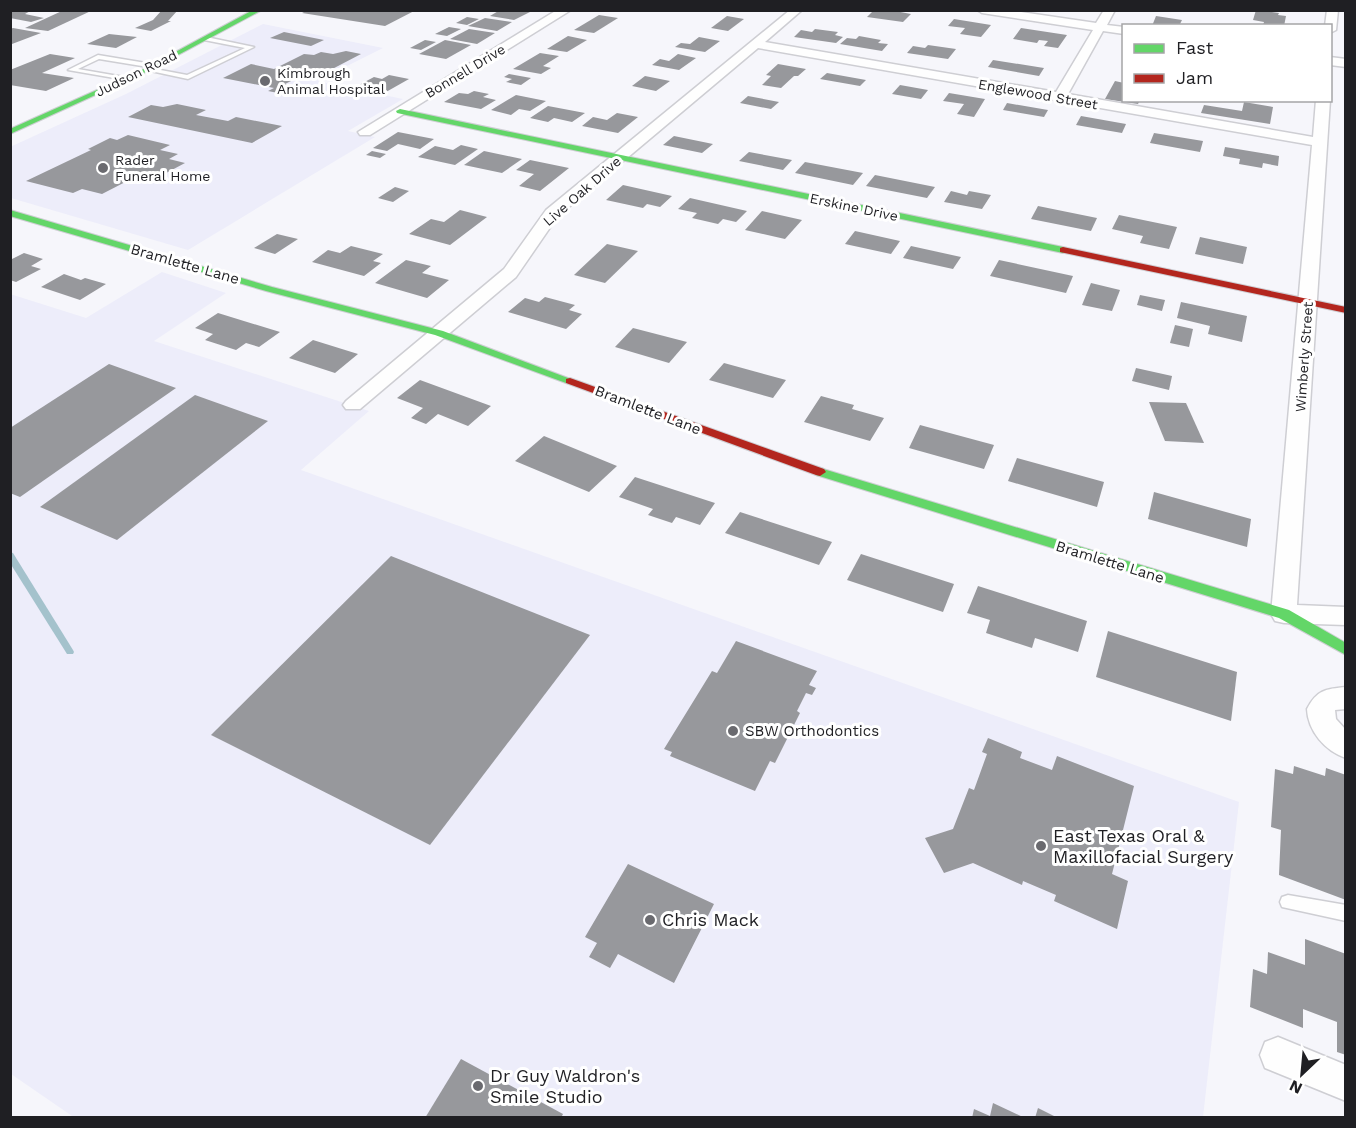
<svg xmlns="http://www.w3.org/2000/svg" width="1356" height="1128" font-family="'Work Sans',sans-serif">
	<rect width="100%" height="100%" fill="#f6f6fb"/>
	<!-- built -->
	<g fill="#ededfa">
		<polygon points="263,24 383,48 317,81 403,99 348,131 375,137 188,250 11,198 10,147 126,94"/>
		<polygon points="162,272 226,293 154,341 369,411 301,470 1239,802 1203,1117 75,1118 11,1074 10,294 86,318"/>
	</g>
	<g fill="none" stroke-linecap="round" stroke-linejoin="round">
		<!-- stream -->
		<polygon fill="#a4c2cc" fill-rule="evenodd" points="10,552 13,553 73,650 74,652 73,654 67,654 10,563"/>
	</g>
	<!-- building -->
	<g fill="#97989c">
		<polygon points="15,10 32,10 25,14 44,18 31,22 10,18 10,12"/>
		<polygon points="64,10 93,10 48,31 25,28"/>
		<polygon points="162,10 178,10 168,21 171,21 151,31 135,28 153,20"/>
		<polygon points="308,10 416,10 385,26 302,13"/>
		<polygon points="500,10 522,10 530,12 514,20 490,16"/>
		<polygon points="874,10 890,10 911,14 903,22 867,17"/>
		<polygon points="1256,10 1279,13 1278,15 1286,16 1284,26 1263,25 1264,22 1253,20"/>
		<polygon points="599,15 618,18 594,33 574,30"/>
		<polygon points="727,16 744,19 728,31 711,28"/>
		<polygon points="1156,16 1182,20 1179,26 1152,26"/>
		<polygon points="467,17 479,19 467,25 456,23"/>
		<polygon points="485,18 512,22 497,31 468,26"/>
		<polygon points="954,19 991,25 981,37 960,34 965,28 948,26"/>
		<polygon points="449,27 461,29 447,36 435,34"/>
		<polygon points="13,28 41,33 12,44 10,44 10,29"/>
		<polygon points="1021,28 1067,35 1058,48 1044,46 1048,41 1039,40 1037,43 1013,39"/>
		<polygon points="469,29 495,33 477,44 450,39"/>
		<polygon points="815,29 838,32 835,35 843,37 836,43 794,37 801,30 812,32"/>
		<polygon points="284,32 324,40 311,46 270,38"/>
		<polygon points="109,34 137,37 116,48 87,44"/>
		<polygon points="568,36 587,40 567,52 547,49"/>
		<polygon points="859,36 881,40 878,43 888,44 882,51 840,44 847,38 856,39"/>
		<polygon points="699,37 720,41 705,52 675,47 681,43 690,44"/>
		<polygon points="425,40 436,42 421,50 410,48"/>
		<polygon points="445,40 471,45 446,59 419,54"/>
		<polygon points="928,45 956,49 948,59 907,53 913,46 925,48"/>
		<polygon points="346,51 361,54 317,77 305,74 285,84 297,87 283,94 268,91 274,88 223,78 251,64 274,69 304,54 314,55 321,52 333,54"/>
		<polygon points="540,53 559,56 543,66 551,68 541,74 513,69"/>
		<polygon points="50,54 75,58 42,73 74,78 46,91 10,85 10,70"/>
		<polygon points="678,54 696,58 679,70 652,65 660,59 669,61"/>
		<polygon points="993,60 1044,68 1039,76 988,67"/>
		<polygon points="778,64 806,69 798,76 794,76 781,88 762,85 771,76 766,75"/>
		<polygon points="827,73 866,80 860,86 820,79"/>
		<polygon points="509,74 531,78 521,85 506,82 512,79 504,77"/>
		<polygon points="389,75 409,79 386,92 357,86 374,77 382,79"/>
		<polygon points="645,76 670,81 656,91 632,86"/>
		<polygon points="1115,81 1124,83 1124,100 1140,100 1138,104 1105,99"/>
		<polygon points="900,85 928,90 921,99 892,94"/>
		<polygon points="474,91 489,94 483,97 496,100 481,109 444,102 459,93 468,94"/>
		<polygon points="949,93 985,99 974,117 957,114 964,104 943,101"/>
		<polygon points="516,95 546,101 530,111 519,109 511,115 491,110"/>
		<polygon points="748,96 779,102 771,109 740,103"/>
		<polygon points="1244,102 1273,107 1270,124 1201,113 1204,105 1242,111"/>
		<polygon points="1007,103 1048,110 1044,117 1003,110"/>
		<polygon points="177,104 206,110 196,115 228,121 236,117 282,126 252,143 128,117 151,105 163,107"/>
		<polygon points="548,106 585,113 572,122 554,118 548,122 530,118"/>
		<polygon points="617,113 638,117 618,133 582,126 593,117 607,120"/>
		<polygon points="1081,116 1126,124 1122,133 1076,125"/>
		<polygon points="398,132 434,139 420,149 398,144 387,151 373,148"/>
		<polygon points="1154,133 1203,141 1200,152 1150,143"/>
		<polygon points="128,135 170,145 160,150 178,154 169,159 185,163 153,180 137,176 102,194 82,189 73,193 26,181 91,150 88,149 110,138 117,140"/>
		<polygon points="674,136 713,144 702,153 663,145"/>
		<polygon points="461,145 478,149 455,165 418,157 435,146 453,150"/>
		<polygon points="1225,147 1279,156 1278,166 1263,163 1262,168 1239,164 1240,159 1223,156"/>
		<polygon points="372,151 386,154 380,158 366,155"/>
		<polygon points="484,151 522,159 502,173 464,165"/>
		<polygon points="749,152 792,160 783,170 739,161"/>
		<polygon points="530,160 569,168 540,191 519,186 534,174 516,170"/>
		<polygon points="805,162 863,173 853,185 795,173"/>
		<polygon points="875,175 935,187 927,198 866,186"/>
		<polygon points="623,185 672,196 660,207 647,204 643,208 606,200"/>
		<polygon points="395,187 409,191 393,202 378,198"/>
		<polygon points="951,191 967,195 969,191 991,195 982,209 944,202"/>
		<polygon points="690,198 747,211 736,222 723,219 718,224 692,218 697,213 678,209"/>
		<polygon points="1038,206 1097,218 1091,231 1031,219"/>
		<polygon points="460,210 487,217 450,245 409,234 431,219 444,222"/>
		<polygon points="762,211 802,220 785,239 745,230"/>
		<polygon points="1119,215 1177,227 1169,249 1140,243 1143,236 1112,229"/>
		<polygon points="855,231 900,241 891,254 845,244"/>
		<polygon points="277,234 298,239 275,254 254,248"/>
		<polygon points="1200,237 1247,247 1243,264 1195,254"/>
		<polygon points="607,244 638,251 605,283 574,275"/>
		<polygon points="351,246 383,254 373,261 381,263 364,276 312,262 328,250 340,253"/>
		<polygon points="911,246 961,257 953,269 903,258"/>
		<polygon points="24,253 43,259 31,266 41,269 16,282 10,280 10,260"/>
		<polygon points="406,260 431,266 422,273 449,280 427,298 375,283"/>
		<polygon points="999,260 1073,276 1066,293 990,276"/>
		<polygon points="64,274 81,280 85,278 106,284 80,300 41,287"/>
		<polygon points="1091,283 1120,290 1112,311 1082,305"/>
		<polygon points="1140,295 1165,300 1162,311 1137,305"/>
		<polygon points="545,297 575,305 569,310 582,314 566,329 508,312 525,298 539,302"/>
		<polygon points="1181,302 1247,316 1242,342 1208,334 1210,326 1177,318"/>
		<polygon points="218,313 280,332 259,347 246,343 236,350 205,340 213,334 195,328"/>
		<polygon points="1175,325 1193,329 1189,347 1170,343"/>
		<polygon points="633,328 687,342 669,363 615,347"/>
		<polygon points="313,340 358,354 335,373 289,358"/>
		<polygon points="724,363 786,380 773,398 709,380"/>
		<polygon points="109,364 176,388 20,497 10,493 10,428"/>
		<polygon points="1136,368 1172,376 1169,390 1132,381"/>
		<polygon points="420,380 491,406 468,426 438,414 426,424 411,418 423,408 397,398"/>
		<polygon points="195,395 268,421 117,540 40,507"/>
		<polygon points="821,396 854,405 852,409 884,418 870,441 804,422"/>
		<polygon points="1149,402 1186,403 1204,443 1165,441"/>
		<polygon points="920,425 994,445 984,469 909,448"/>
		<polygon points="544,436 617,466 589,492 515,461"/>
		<polygon points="1017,458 1104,482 1097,507 1008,481"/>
		<polygon points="635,477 715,503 700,525 676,517 672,523 648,515 653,509 619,497"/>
		<polygon points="1154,492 1251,519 1247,547 1148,519"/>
		<polygon points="740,512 832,542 819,565 725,533"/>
		<polygon points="861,554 954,584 943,612 847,580"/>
		<polygon points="391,556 590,635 430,845 211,735"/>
		<polygon points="978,586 1087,621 1078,652 1035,638 1032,648 986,633 990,620 967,613"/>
		<polygon points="1108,631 1237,672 1231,721 1096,677"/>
		<polygon points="736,641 817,671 809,685 816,688 812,695 806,693 797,711 800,713 775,763 770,761 755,791 670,756 672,752 664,749 712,671 717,673"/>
		<polygon points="988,738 1022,752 1020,758 1052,770 1057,756 1134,786 1112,874 1128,881 1117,929 1054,901 1056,895 1023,881 1022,885 973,863 944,873 925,838 953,829 969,788 974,790 987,754 982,752"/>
		<polygon points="1294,766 1325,776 1326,768 1346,775 1346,900 1279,875 1281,830 1271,827 1275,769 1293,774"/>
		<polygon points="628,864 714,904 674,983 618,954 610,968 589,957 597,943 585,937"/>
		<polygon points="1305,939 1346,954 1346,1055 1337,1052 1337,1022 1303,1009 1303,1028 1250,1007 1253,969 1267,974 1268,952 1305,965"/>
		<polygon points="461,1059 563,1114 561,1118 425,1118"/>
		<polygon points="993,1103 1025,1118 972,1118 974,1109 990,1116"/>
		<polygon points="1038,1108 1058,1118 1035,1118"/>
	</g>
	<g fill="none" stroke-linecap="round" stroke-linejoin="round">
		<!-- lane casing -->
		<g stroke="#ceced3" stroke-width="3">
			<g id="lane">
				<polygon points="206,37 254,47 188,79 146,70 148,67 99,59 78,69 124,77 126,78 126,80 68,70 98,55 152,64 155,66 150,68 187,75 245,48 204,40"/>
				<polygon points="1288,895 1346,905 1346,921 1282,907 1280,902 1282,897"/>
			</g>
		</g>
		<!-- street casing -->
		<g stroke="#ceced3" stroke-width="3">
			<g id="street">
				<polygon points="557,10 571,10 370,135 360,135 358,132"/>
				<polygon points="790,10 802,10 765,42 1056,92 1093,30 982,13 977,10 1008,10 1096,23 1104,10 1115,10 1107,25 1124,27 1124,34 1103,31 1068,94 1313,137 1316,100 1330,100 1297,605 1346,607 1346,625 1284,623 1275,621 1271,614 1312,145 758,48 558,216 516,277 360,409 346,409 343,405 346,401 504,269 546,210"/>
				<polygon points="1327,10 1338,10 1336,30 1330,33 1330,26 1325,26"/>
				<polygon points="1330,57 1346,59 1346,67 1330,65"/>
				<path d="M1346 687V709L1335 710 1336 719 1346 730V758C1325 751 1308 731 1307 709 1317 690 1325 689 1346 687Z"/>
				<polygon points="1278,1037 1346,1065 1346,1101 1265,1068 1260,1055 1265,1042"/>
			</g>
		</g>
		<!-- fast casing -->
		<g stroke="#ceced3" stroke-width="2">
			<g id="fast">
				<polygon points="253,10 262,10 150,70 10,134 10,129 146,68"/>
				<polygon points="400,109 1063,247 1068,250 1063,253 397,113 396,111"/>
				<polygon points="10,210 272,287 443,331 576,381 574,383 566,383 435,335 266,291 10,216"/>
				<polygon points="820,468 1289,610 1346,643 1346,655 1279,618 816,475 814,472 816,469"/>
			</g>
		</g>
		<!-- jam casing -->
		<g stroke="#ceced3" stroke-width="2">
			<g id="jam">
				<polygon points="1063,247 1346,307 1346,313 1060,252 1060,248"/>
				<polygon points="570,378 824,469 826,472 820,476 816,475 566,383 566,379"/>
			</g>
		</g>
		<!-- lane -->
		<use href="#lane" fill="#fefefe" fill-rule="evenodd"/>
		<!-- street -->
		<use href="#street" fill="#fefefe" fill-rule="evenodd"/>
		<!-- fast -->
		<use href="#fast" fill="#63d668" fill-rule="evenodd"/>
		<!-- jam -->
		<use href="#jam" fill="#b3261e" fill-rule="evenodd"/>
	</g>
	<!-- markers -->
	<g fill="#6a6a6f" stroke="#fff" stroke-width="2">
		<circle cx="265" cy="81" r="6"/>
		<circle cx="103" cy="168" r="6"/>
		<circle cx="733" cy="731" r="6"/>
		<circle cx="1041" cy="846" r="6"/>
		<circle cx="650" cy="920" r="6"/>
		<circle cx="478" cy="1086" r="6"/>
	</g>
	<g text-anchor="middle" stroke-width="6" stroke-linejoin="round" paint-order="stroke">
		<!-- far-street labels -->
		<g font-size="14" fill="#1f1f23" stroke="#fff">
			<text transform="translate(465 71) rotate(-31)" y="5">Bonnell Drive</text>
			<text transform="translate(136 73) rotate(-26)" y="5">Judson Road</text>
			<text transform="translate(1038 94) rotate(10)" y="5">Englewood Street</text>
			<text transform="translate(582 191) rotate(-41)" y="5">Live Oak Drive</text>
			<text transform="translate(854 207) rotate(12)" y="5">Erskine Drive</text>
			<text transform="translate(1304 357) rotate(-86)" y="5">Wimberly Street</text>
		</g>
		<!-- far-poi labels -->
		<g font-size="14" fill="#1f1f23" stroke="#fff" text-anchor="start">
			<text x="277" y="78">Kimbrough<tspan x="277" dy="16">Animal Hospital</tspan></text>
			<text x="115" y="165">Rader<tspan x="115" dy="16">Funeral Home</tspan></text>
		</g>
		<!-- street labels -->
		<g font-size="15" fill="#1f1f23" stroke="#fff">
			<text transform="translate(185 264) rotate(16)" y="5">Bramlette Lane</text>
			<text transform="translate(648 410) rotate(21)" y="5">Bramlette Lane</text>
			<text transform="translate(1110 562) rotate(17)" y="5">Bramlette Lane</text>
		</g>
		<!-- poi labels -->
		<g font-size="15" fill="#1f1f23" stroke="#fff" text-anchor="start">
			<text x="745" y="736">SBW Orthodontics</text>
		</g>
		<!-- near-poi labels -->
		<g font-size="18" fill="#1f1f23" stroke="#fff" text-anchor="start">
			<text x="1053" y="842">East Texas Oral &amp;<tspan x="1053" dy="21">Maxillofacial Surgery</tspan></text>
			<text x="662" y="926">Chris Mack</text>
			<text x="490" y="1082">Dr Guy Waldron's<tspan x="490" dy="21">Smile Studio</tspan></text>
		</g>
	</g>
	<!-- border -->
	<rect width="1356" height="1128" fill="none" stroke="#1f1f23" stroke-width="24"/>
	<!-- legend -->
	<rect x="1122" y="24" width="210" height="78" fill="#ffffff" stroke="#a5a5a7" stroke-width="1.5"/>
	<rect x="1134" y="44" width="30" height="9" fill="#63d668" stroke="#a5a5a7" stroke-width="1.5"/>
	<text x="1176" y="54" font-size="18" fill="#1f1f23">Fast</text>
	<rect x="1134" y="74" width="30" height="9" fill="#b3261e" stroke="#a5a5a7" stroke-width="1.5"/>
	<text x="1176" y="84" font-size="18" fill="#1f1f23">Jam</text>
	<!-- north arrow -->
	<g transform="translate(1302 1074) rotate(206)" stroke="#ffffff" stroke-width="4.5" paint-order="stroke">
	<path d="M0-4.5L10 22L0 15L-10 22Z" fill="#1f1f23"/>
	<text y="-9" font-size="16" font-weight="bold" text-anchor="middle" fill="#1f1f23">N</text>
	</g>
</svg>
